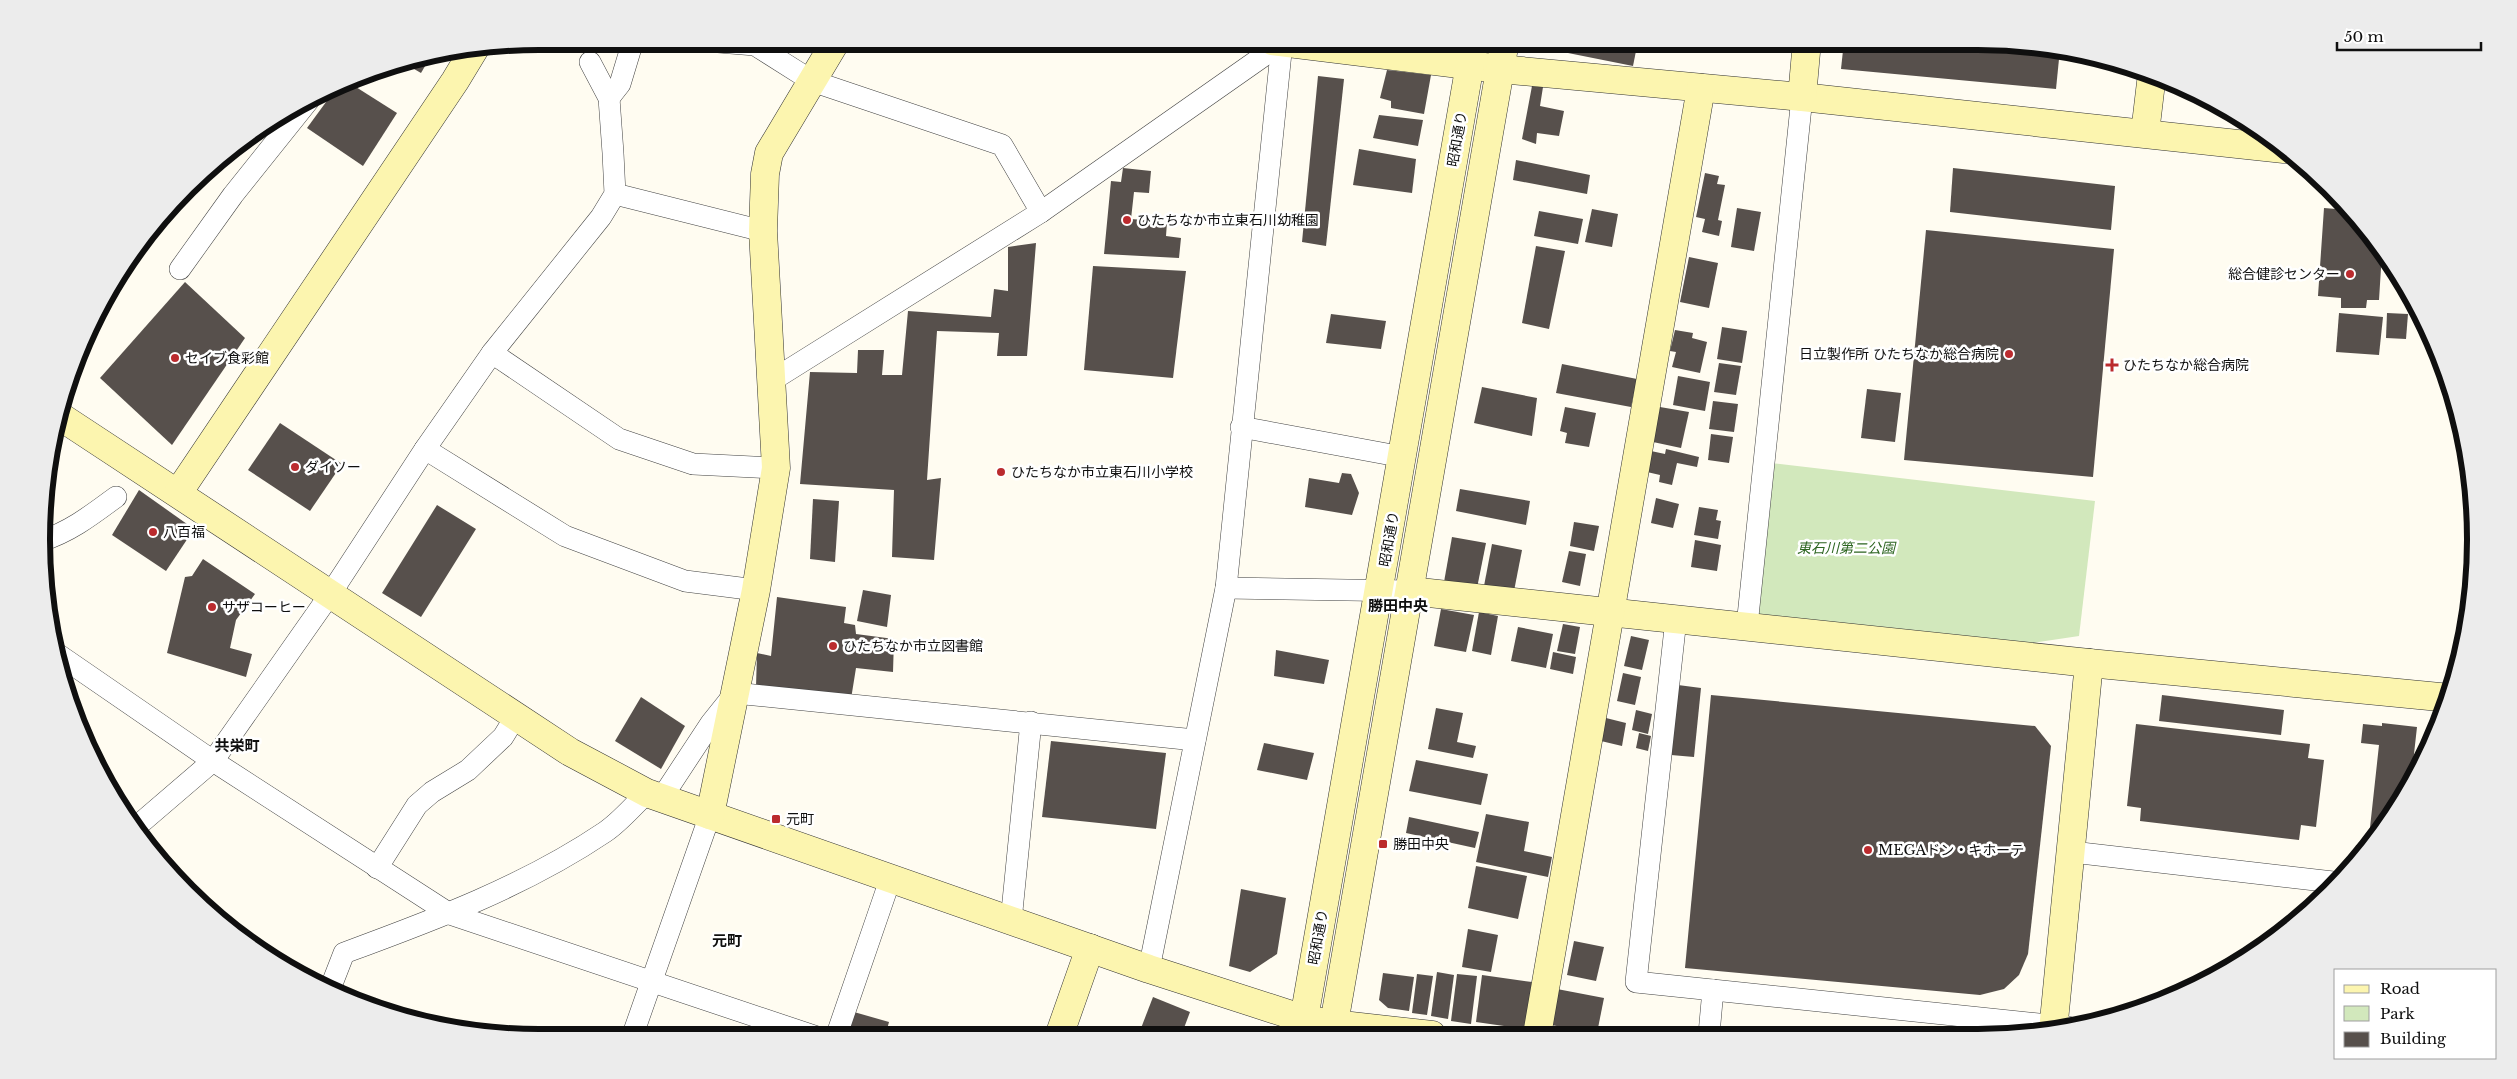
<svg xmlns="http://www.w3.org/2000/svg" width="2517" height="1079" font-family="'Libre Baskerville','Noto Sans JP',serif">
	<rect width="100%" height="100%" fill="#fffcf1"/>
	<!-- green -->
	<polygon fill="#d2e8bc" points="1771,463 2095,501 2079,636 2032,643 1760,616 1752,611"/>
	<!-- building -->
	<g fill="#57504c">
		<polygon points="1415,41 1438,41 1438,47"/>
		<polygon points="1549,41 1638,41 1633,66 1548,49"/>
		<polygon points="1844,41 1978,41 2060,49 2056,89 1841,69"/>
		<polygon points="432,54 421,73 402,62"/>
		<polygon points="1387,70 1431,75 1424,114 1391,108 1391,101 1380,98"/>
		<polygon points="1318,76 1344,79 1326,246 1302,242"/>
		<polygon points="348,82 397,113 363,166 307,128 337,87"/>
		<polygon points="1532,86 1543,87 1540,106 1564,111 1559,136 1537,133 1536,144 1522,139"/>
		<polygon points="1379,115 1423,120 1418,146 1373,138"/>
		<polygon points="1359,149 1416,159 1412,193 1353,185"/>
		<polygon points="1516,160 1590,175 1587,194 1513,180"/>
		<polygon points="1123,168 1151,171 1149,193 1134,192 1131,219 1167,222 1166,236 1181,238 1179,258 1104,254 1111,181 1121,182"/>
		<polygon points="1953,168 2115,186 2111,230 1950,212"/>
		<polygon points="1705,173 1719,176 1717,184 1725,185 1718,220 1722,221 1719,236 1702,232 1705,219 1696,217"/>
		<polygon points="1737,208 1761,212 1754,251 1731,247"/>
		<polygon points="2324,208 2348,210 2373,236 2382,252 2379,300 2367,300 2366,308 2341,308 2341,298 2318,296"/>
		<polygon points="1592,209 1618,214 1612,247 1585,242"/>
		<polygon points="1539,211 1583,219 1578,244 1534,236"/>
		<polygon points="1926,230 2114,249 2093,477 1904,460"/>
		<polygon points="1036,243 1027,356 997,356 999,333 937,331 927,480 941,478 934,560 892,557 894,490 800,484 810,372 857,373 858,350 884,350 882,375 902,375 908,311 991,317 994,289 1008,291 1008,247"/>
		<polygon points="1536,246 1565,251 1549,329 1522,323"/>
		<polygon points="1689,257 1718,263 1709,308 1680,302"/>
		<polygon points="1093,266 1186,271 1173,378 1084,370"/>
		<polygon points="185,282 245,338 172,445 100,378"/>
		<polygon points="2339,313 2383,317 2379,355 2336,352"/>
		<polygon points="2387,313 2408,314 2406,339 2386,338"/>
		<polygon points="1331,314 1386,321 1381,349 1326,343"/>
		<polygon points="1722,327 1747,331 1742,363 1717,359"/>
		<polygon points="1675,330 1693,333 1692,338 1707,342 1700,373 1672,367 1676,352 1670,351"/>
		<polygon points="1719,363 1741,366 1736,395 1714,392"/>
		<polygon points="1562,364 1637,379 1631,407 1556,393"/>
		<polygon points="1678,376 1710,382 1705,411 1673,405"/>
		<polygon points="1482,387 1537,398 1532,436 1474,423"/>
		<polygon points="1867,389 1901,393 1895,442 1861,438"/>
		<polygon points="1713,401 1738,404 1734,432 1709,429"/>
		<polygon points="1565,407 1596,413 1589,447 1565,443 1567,433 1560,431"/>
		<polygon points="1660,407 1689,412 1681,448 1653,442"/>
		<polygon points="280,423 342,464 310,511 248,470"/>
		<polygon points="1711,434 1733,437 1729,463 1708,460"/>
		<polygon points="1666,449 1699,457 1697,467 1677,463 1672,485 1659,482 1660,475 1647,472 1651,451 1665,454"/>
		<polygon points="1342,473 1351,474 1359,493 1352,515 1305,507 1309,478 1339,483"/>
		<polygon points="1460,489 1530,501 1526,525 1456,511"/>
		<polygon points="139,490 194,529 166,571 112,535"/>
		<polygon points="1656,498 1679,504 1673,528 1651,523"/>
		<polygon points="813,499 839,501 835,562 810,559"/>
		<polygon points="437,505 476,529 421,617 382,593"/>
		<polygon points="1699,507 1718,510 1716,520 1721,521 1718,539 1694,535"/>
		<polygon points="1574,522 1599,526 1594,551 1570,546"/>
		<polygon points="1452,537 1486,543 1477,588 1444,582"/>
		<polygon points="1695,540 1721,545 1717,571 1691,567"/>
		<polygon points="1492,544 1522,550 1514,591 1484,586"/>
		<polygon points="1569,551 1586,554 1580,586 1562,582"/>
		<polygon points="203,559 255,594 236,620 230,648 252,654 246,677 167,653 185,577 192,576"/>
		<polygon points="863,590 891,595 887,627 857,621"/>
		<polygon points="777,597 846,607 844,623 855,625 856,634 894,639 893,672 856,668 851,699 756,687 757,653 771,656"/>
		<polygon points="1441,609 1474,615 1466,652 1434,646"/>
		<polygon points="1479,612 1498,616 1491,655 1472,651"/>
		<polygon points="1563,624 1580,627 1575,654 1557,651"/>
		<polygon points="1518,627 1553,634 1546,668 1511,661"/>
		<polygon points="1631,636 1649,640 1642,670 1624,666"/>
		<polygon points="1276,650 1329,660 1324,684 1274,676"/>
		<polygon points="1553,652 1576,657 1573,674 1550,669"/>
		<polygon points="1623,673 1641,677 1635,705 1617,701"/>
		<polygon points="1678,685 1701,688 1694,757 1671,755"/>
		<polygon points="1711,695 2035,726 2051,746 2028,954 2019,975 2004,989 1980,995 1685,968"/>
		<polygon points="2162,695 2284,710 2281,735 2159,721"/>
		<polygon points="641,697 685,726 661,769 615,741"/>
		<polygon points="1436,708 1463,713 1457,742 1476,746 1473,758 1428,749"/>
		<polygon points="1636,710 1652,714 1648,734 1632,730"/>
		<polygon points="1606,718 1626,723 1622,746 1601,741"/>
		<polygon points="2382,723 2417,727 2411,781 2373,843 2362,854 2355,853 2356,845 2368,846 2379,745 2361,743 2363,724 2382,726"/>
		<polygon points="2136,724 2310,744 2308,758 2324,760 2316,827 2301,825 2299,840 2140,821 2141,808 2127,806"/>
		<polygon points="1639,733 1651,736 1648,751 1636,748"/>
		<polygon points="1051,741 1166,753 1156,829 1042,817"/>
		<polygon points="1264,743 1314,753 1307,780 1257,770"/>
		<polygon points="1416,760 1488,774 1481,805 1409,791"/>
		<polygon points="1486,814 1529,822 1524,851 1552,857 1548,877 1476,862"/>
		<polygon points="1409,817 1479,832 1475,848 1406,833"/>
		<polygon points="1476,866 1527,876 1518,919 1468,908"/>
		<polygon points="1241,889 1286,898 1277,954 1250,972 1229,966"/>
		<polygon points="1468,929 1498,935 1491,972 1462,967"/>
		<polygon points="1574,941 1604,947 1596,981 1567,975"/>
		<polygon points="1437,972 1454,975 1448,1019 1431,1016"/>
		<polygon points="1383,973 1414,977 1409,1011 1388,1008 1379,1000"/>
		<polygon points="1417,974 1433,976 1427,1015 1412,1013"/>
		<polygon points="1457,974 1477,976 1471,1024 1451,1021"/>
		<polygon points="1482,975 1532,982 1525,1029 1476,1022"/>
		<polygon points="1557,989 1604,998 1597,1033 1551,1025"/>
		<polygon points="1153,997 1190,1012 1181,1036 1138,1036"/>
		<polygon points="854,1012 889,1022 885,1037 851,1037 848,1030"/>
	</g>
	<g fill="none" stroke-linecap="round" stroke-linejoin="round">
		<!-- street casing -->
		<g stroke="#424242" stroke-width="22">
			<g id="street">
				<polyline points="706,41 755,45 812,81 1002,145 1041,212"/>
				<polyline points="609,98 620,84 633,41"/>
				<polyline points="615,194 763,231"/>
				<polyline points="180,269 233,195 309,100"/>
				<polyline points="492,353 619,439 693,464 776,468"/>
				<polyline points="771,381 1041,212 1282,43"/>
				<polyline points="1241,427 1403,457"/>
				<polyline points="425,449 565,536 685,581 756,590"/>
				<path d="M41 541C70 532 93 514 116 497"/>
				<polyline points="1226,588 1410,591"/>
				<polyline points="1676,619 1636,982 2068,1027"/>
				<polyline points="1747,626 1802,97"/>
				<polyline points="56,653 213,761 450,914 817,1037"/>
				<polyline points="661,799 711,723 735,693 1195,740"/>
				<polyline points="136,827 213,761 331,593 425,449 492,353 601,217 615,194 613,153 609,98 590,62"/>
				<polyline points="2072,852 2333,882"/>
				<polyline points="377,868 417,805 432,792 468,770 503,737 516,716"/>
				<polyline points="1011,921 1031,722"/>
				<polyline points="1149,969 1226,588 1282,43"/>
				<path d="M330 989 344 953C434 920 525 886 605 832 620 822 633 806 647 793"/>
				<polyline points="1709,1034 1713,990"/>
				<polyline points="632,1037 710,815"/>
				<polyline points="836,1037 890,880"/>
			</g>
		</g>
		<!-- secondary casing -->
		<g stroke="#313131" stroke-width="29">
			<g id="secondary">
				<polyline points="1272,41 1500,69 1802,97 2284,149"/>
				<polyline points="1802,97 1807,41"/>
				<polyline points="2145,133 2152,74"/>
				<polyline points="58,415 570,752 647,793 1149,969 1304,1019 1333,1024 1432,1035"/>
				<polyline points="178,493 455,81 475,48"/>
				<polyline points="1410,591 2089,663 2450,698"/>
				<polyline points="710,815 756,590 776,468 763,231 765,174 769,153 836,41"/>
				<polyline points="2053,1031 2089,663"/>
				<polyline points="1332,1035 1505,41"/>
				<polyline points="1537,1035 1701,88"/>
				<polyline points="1059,1036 1090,948"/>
				<polyline points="1301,1036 1474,41"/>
			</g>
		</g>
		<!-- street -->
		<use href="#street" stroke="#fff" stroke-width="21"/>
		<!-- secondary -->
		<use href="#secondary" stroke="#fcf5af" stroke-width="28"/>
	</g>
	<!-- markers -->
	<g fill="#bb2b2e" stroke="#fff" stroke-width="2">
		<circle cx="1127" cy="220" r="5"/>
		<circle cx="2350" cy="274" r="5"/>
		<circle cx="2009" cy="354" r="5"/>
		<circle cx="175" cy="358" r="5"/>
		<path d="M2109.5 357.5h5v5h5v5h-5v5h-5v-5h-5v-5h5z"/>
		<circle cx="295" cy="467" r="5"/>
		<circle cx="1001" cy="472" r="5"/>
		<circle cx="153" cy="532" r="5"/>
		<circle cx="212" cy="607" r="5"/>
		<circle cx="833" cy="646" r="5"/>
		<rect x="771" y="814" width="10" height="10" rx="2.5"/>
		<rect x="1378" y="839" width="10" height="10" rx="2.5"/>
		<circle cx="1868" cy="850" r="5"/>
	</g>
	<g text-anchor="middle" stroke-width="5" stroke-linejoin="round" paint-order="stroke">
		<!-- street labels -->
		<g font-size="14" fill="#0f0f0f" stroke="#fff">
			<text transform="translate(1457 139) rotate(-80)" y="5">昭和通り</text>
			<text transform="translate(1389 539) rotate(-80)" y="5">昭和通り</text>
			<text transform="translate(1318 937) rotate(-80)" y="5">昭和通り</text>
		</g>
		<!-- poi labels -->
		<g font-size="14" fill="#0f0f0f" stroke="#fff" text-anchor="start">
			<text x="1137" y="225">ひたちなか市立東石川幼稚園</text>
			<text x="2340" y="279" text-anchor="end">総合健診センター</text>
			<text x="1999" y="359" text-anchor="end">日立製作所 ひたちなか総合病院</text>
			<text x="185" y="363">セイブ食彩館</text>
			<text x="2123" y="370">ひたちなか総合病院</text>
			<text x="305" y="472">ダイソー</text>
			<text x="1011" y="477">ひたちなか市立東石川小学校</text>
			<text x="163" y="537">八百福</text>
			<text x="222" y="612">サザコーヒー</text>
			<text x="843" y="651">ひたちなか市立図書館</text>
			<text x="786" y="824">元町</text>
			<text x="1393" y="849">勝田中央</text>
			<text x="1878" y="855">MEGAドン・キホーテ</text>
		</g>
		<!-- park labels -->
		<g font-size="14" font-style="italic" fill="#2d6521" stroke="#fff">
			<text x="1846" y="553">東石川第二公園</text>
		</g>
		<!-- neighbourhood labels -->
		<g font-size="15" font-weight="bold" fill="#0f0f0f" stroke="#fff">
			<text x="1398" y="611">勝田中央</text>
			<text x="237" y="751">共栄町</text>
			<text x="727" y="946">元町</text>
		</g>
	</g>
	<!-- crop -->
	<path d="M0 0H2517V1079H0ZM539 50H1978A489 489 0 0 1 2467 539V540A489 489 0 0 1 1978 1029H539A489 489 0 0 1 50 540V539A489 489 0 0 1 539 50Z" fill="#ececec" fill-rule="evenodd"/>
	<path fill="none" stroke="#0f0f0f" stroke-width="6" d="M539 50H1978A489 489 0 0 1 2467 539V540A489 489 0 0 1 1978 1029H539A489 489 0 0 1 50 540V539A489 489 0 0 1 539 50Z"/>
	<!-- legend -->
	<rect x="2334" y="969" width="162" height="90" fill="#ffffff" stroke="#9f9f9f"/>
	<rect x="2344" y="985" width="25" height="8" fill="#fcf5af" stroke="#9f9f9f"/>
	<text x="2380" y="994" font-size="15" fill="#0f0f0f">Road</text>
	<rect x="2344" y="1006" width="25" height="15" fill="#d2e8bc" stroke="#9f9f9f"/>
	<text x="2380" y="1019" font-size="15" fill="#0f0f0f">Park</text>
	<rect x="2344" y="1032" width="25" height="15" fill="#57504c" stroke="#9f9f9f"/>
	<text x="2380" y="1044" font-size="15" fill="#0f0f0f">Building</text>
	<!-- scale -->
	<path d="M2337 42v8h144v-8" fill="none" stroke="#0f0f0f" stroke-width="2.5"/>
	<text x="2344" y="42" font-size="15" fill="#0f0f0f" stroke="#ffffff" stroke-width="4" paint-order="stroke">50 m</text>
</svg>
